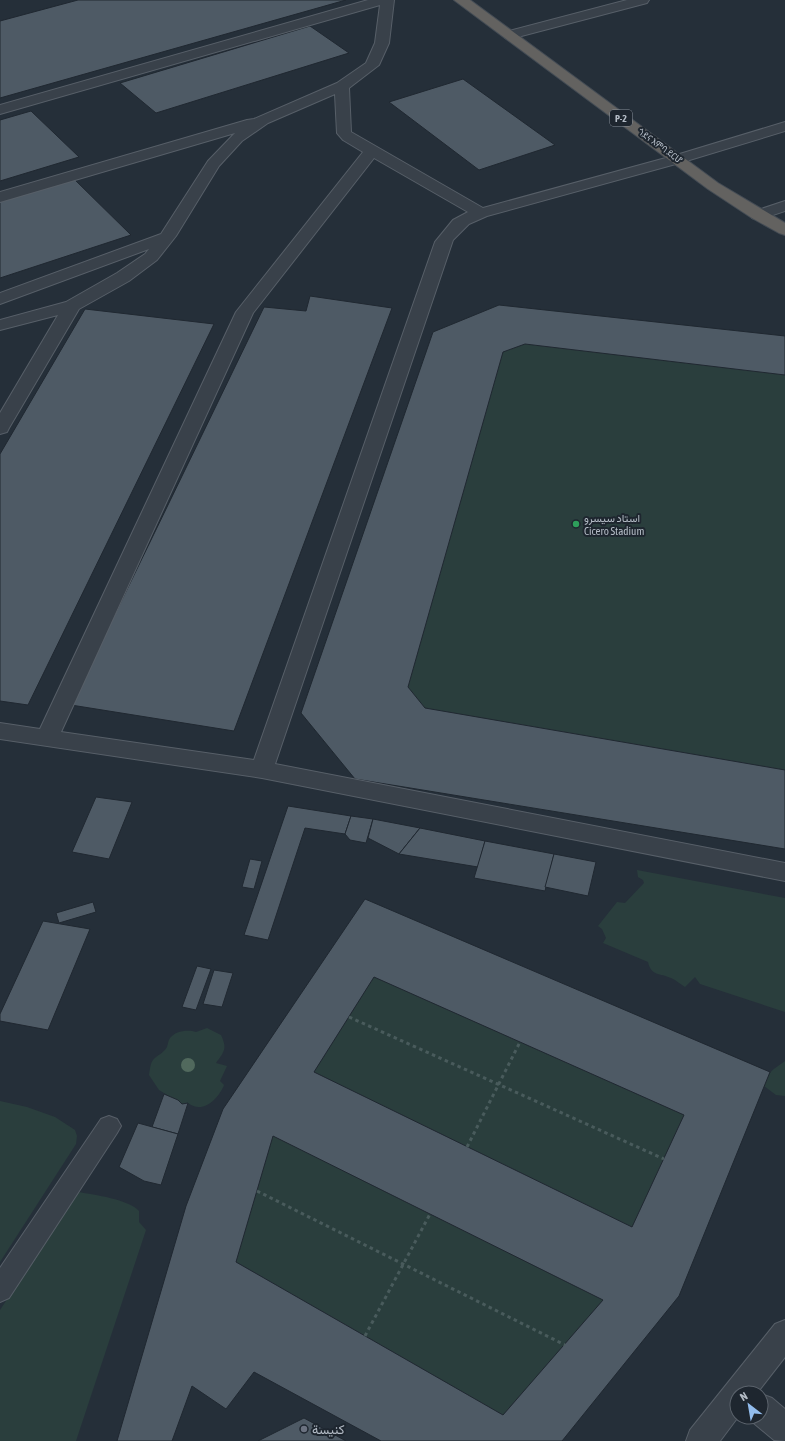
<svg xmlns="http://www.w3.org/2000/svg" width="785" height="1441" font-family="'Asap Condensed',Vazirmatn,'Noto Sans Ethiopic',sans-serif">
	<rect width="100%" height="100%" fill="#252f39"/>
	<!-- green -->
	<g fill="#2a3e3d">
		<polygon points="499,305 785,336 785,849 355,779 301,713 433,332"/>
		<path d="M637 870 785 898V1012L700 984 695 977 685 987C680 984 676 980 671 978 660 973 651 976 648 962L603 943 606 938 602 929 598 926 617 902 625 903 644 883 643 880 638 877Z"/>
		<polygon points="374,977 684,1115 632,1227 314,1072"/>
		<path d="M207 1028 221 1035C227 1048 225 1051 216 1063L227 1066 220 1081 224 1085C219 1098 203 1115 188 1103L182 1104 159 1090 149 1075C150 1070 150 1064 153 1060 157 1055 164 1053 167 1047 168 1044 168 1041 170 1038 175 1031 188 1029 196 1032Z"/>
		<path d="M785 1061V1096L776 1095 764 1086C771 1069 770 1072 785 1061Z"/>
		<polygon points="0,1101 27,1107 55,1117 75,1130 77,1136 76,1144 0,1262"/>
		<polygon points="273,1136 603,1300 503,1415 236,1262"/>
		<path d="M78 1192C95 1195 128 1199 139 1211V1222L146 1230 76 1441H0V1310Z"/>
	</g>
	<!-- building -->
	<g fill="#4e5a65" stroke="#202831" fill-rule="evenodd">
		<polygon points="78,0 346,0 0,98 0,21"/>
		<polygon points="310,26 349,53 156,113 120,83"/>
		<polygon points="463,79 555,145 479,170 389,102"/>
		<polygon points="31,111 79,157 0,181 0,120"/>
		<polygon points="74,179 131,235 0,278 0,202"/>
		<polygon points="310,296 392,308 234,731 71,705 264,307 306,311"/>
		<polygon points="499,305 785,336 785,375 525,344 503,352 408,687 425,708 785,770 785,849 355,779 301,713 433,332"/>
		<polygon points="85,309 214,324 28,705 0,701 0,454"/>
		<polygon points="96,797 132,802 109,859 72,852"/>
		<polygon points="288,806 351,816 345,834 305,828 268,940 244,935"/>
		<polygon points="351,816 373,819 366,843 350,840 345,834"/>
		<polygon points="373,819 420,828 399,854 368,838"/>
		<polygon points="420,828 485,841 478,867 399,854"/>
		<polygon points="485,841 554,854 545,891 474,878"/>
		<polygon points="554,854 596,862 588,896 545,887"/>
		<polygon points="250,859 262,861 254,889 242,887"/>
		<path d="M365 899 770 1072 679 1296 562 1441H381L254 1372 226 1409 192 1386 172 1441H117L186 1206 223 1109ZM374 977 684 1115 632 1227 314 1072ZM273 1136 430 1214 603 1300 503 1415 236 1262Z"/>
		<polygon points="93,902 96,912 59,923 56,913"/>
		<polygon points="43,921 90,929 48,1030 0,1021 0,1014"/>
		<polygon points="197,966 211,969 196,1010 182,1007"/>
		<polygon points="214,970 233,973 222,1007 203,1004"/>
		<polygon points="164,1094 178,1100 182,1104 188,1103 178,1134 152,1127"/>
		<polygon points="138,1123 178,1134 161,1185 144,1181 119,1167"/>
		<polygon points="304,1418 346,1441 258,1441"/>
	</g>
	<g fill="none" stroke-linecap="round" stroke-linejoin="round">
		<!-- service casing -->
		<g stroke="#575f68" stroke-width="2">
			<polygon id="service" points="109,1116 117,1119 121,1126 117,1133 9,1298 0,1302 0,1268 101,1119"/>
		</g>
		<!-- minor casing -->
		<g stroke="#575f68" stroke-width="2">
			<g id="minor">
				<path d="M368 0H394L389 43 379 65 349 88 351 132 483 208 673 156 785 122V131L683 162 487 216 469 224 453 240 275 764 785 863V881L262 778 0 739V723L40 729 236 312 363 152 343 140 337 133 335 94 268 123 242 141 219 166 176 236 157 260 129 281 79 309 9 428 7 432 0 434V413L58 315 0 330V320L66 302 117 273 145 254 149 249 0 304V293L161 234 208 161 235 133 0 202V192L247 120 254 119 337 83 366 63 375 43 380 5 0 114V105ZM374 158 468 212 453 220 435 242 254 760 61 732 253 313Z"/>
				<polygon points="627,0 649,0 647,3 510,39 505,38 503,35 505,32"/>
				<polygon points="785,201 785,211 758,220 752,218 750,215 752,212"/>
				<polygon points="785,1320 785,1357 757,1393 737,1393 737,1417 738,1417 720,1441 686,1441 690,1430 775,1324"/>
				<polygon points="761,1394 772,1398 785,1409 785,1441 774,1440 750,1420 749,1417 761,1417"/>
			</g>
		</g>
		<!-- trunk casing -->
		<g stroke="#444c55" stroke-width="2">
			<polygon id="trunk" points="454,0 470,0 718,183 785,223 785,235 779,233 752,218 708,189"/>
		</g>
		<!-- path -->
		<g stroke="#495b5c" stroke-width="3" stroke-dasharray="3.5 3.5" stroke-linecap="butt">
			<polyline points="349,1017 664,1159"/>
			<polyline points="467,1147 520,1042"/>
			<polyline points="257,1191 565,1345"/>
			<polyline points="365,1336 430,1214"/>
		</g>
		<!-- service -->
		<use href="#service" fill="#39414a" fill-rule="evenodd"/>
		<!-- minor -->
		<use href="#minor" fill="#39414a" fill-rule="evenodd"/>
		<!-- trunk -->
		<use href="#trunk" fill="#636260" fill-rule="evenodd"/>
	</g>
	<!-- trees -->
	<circle fill="#51695d" cx="188" cy="1065" r="7"/>
	<!-- markers -->
	<circle fill="#2e9e5b" stroke="#1e262f" stroke-width="1.5" cx="576" cy="524" r="4"/>
	<circle fill="#6b7280" stroke="#1e262f" stroke-width="1.5" cx="304" cy="1429" r="4"/>
	<g text-anchor="middle" stroke-width="4" stroke-linejoin="round" paint-order="stroke">
		<!-- far-street labels -->
		<g font-size="9" fill="#b4bcc6" stroke="#1e262f">
			<text transform="translate(660 146) rotate(36)" y="3">ጎደና እምባ ደርሆ</text>
		</g>
		<!-- shield labels -->
		<rect fill="#1e262f" stroke="#878f99" stroke-width="1" x="610" y="110" width="22" height="16" rx="3"/>
		<g font-size="10" font-weight="bold" fill="#b4bcc6">
			<text x="621" y="122">P-2</text>
		</g>
		<!-- poi labels -->
		<g font-size="11" fill="#b4bcc6" stroke="#1e262f" text-anchor="start">
			<text x="584" y="522">استاد سيسرو<tspan x="584" dy="13">Cicero Stadium</tspan></text>
		</g>
		<!-- near-poi labels -->
		<g font-size="13" fill="#b4bcc6" stroke="#1e262f" text-anchor="start">
			<text x="312" y="1434">كنيسة</text>
		</g>
	</g>
	<!-- north arrow -->
	<g transform="translate(749 1405) rotate(329)"><circle r="19" fill="#1e262f" stroke="#5a626b"/>
	<path d="M0-3L7 15L0 10L-7 15Z" fill="#92bced"/>
	<text y="-6" font-size="11" font-weight="bold" text-anchor="middle" fill="#b4bcc6">N</text>
	</g>
</svg>
